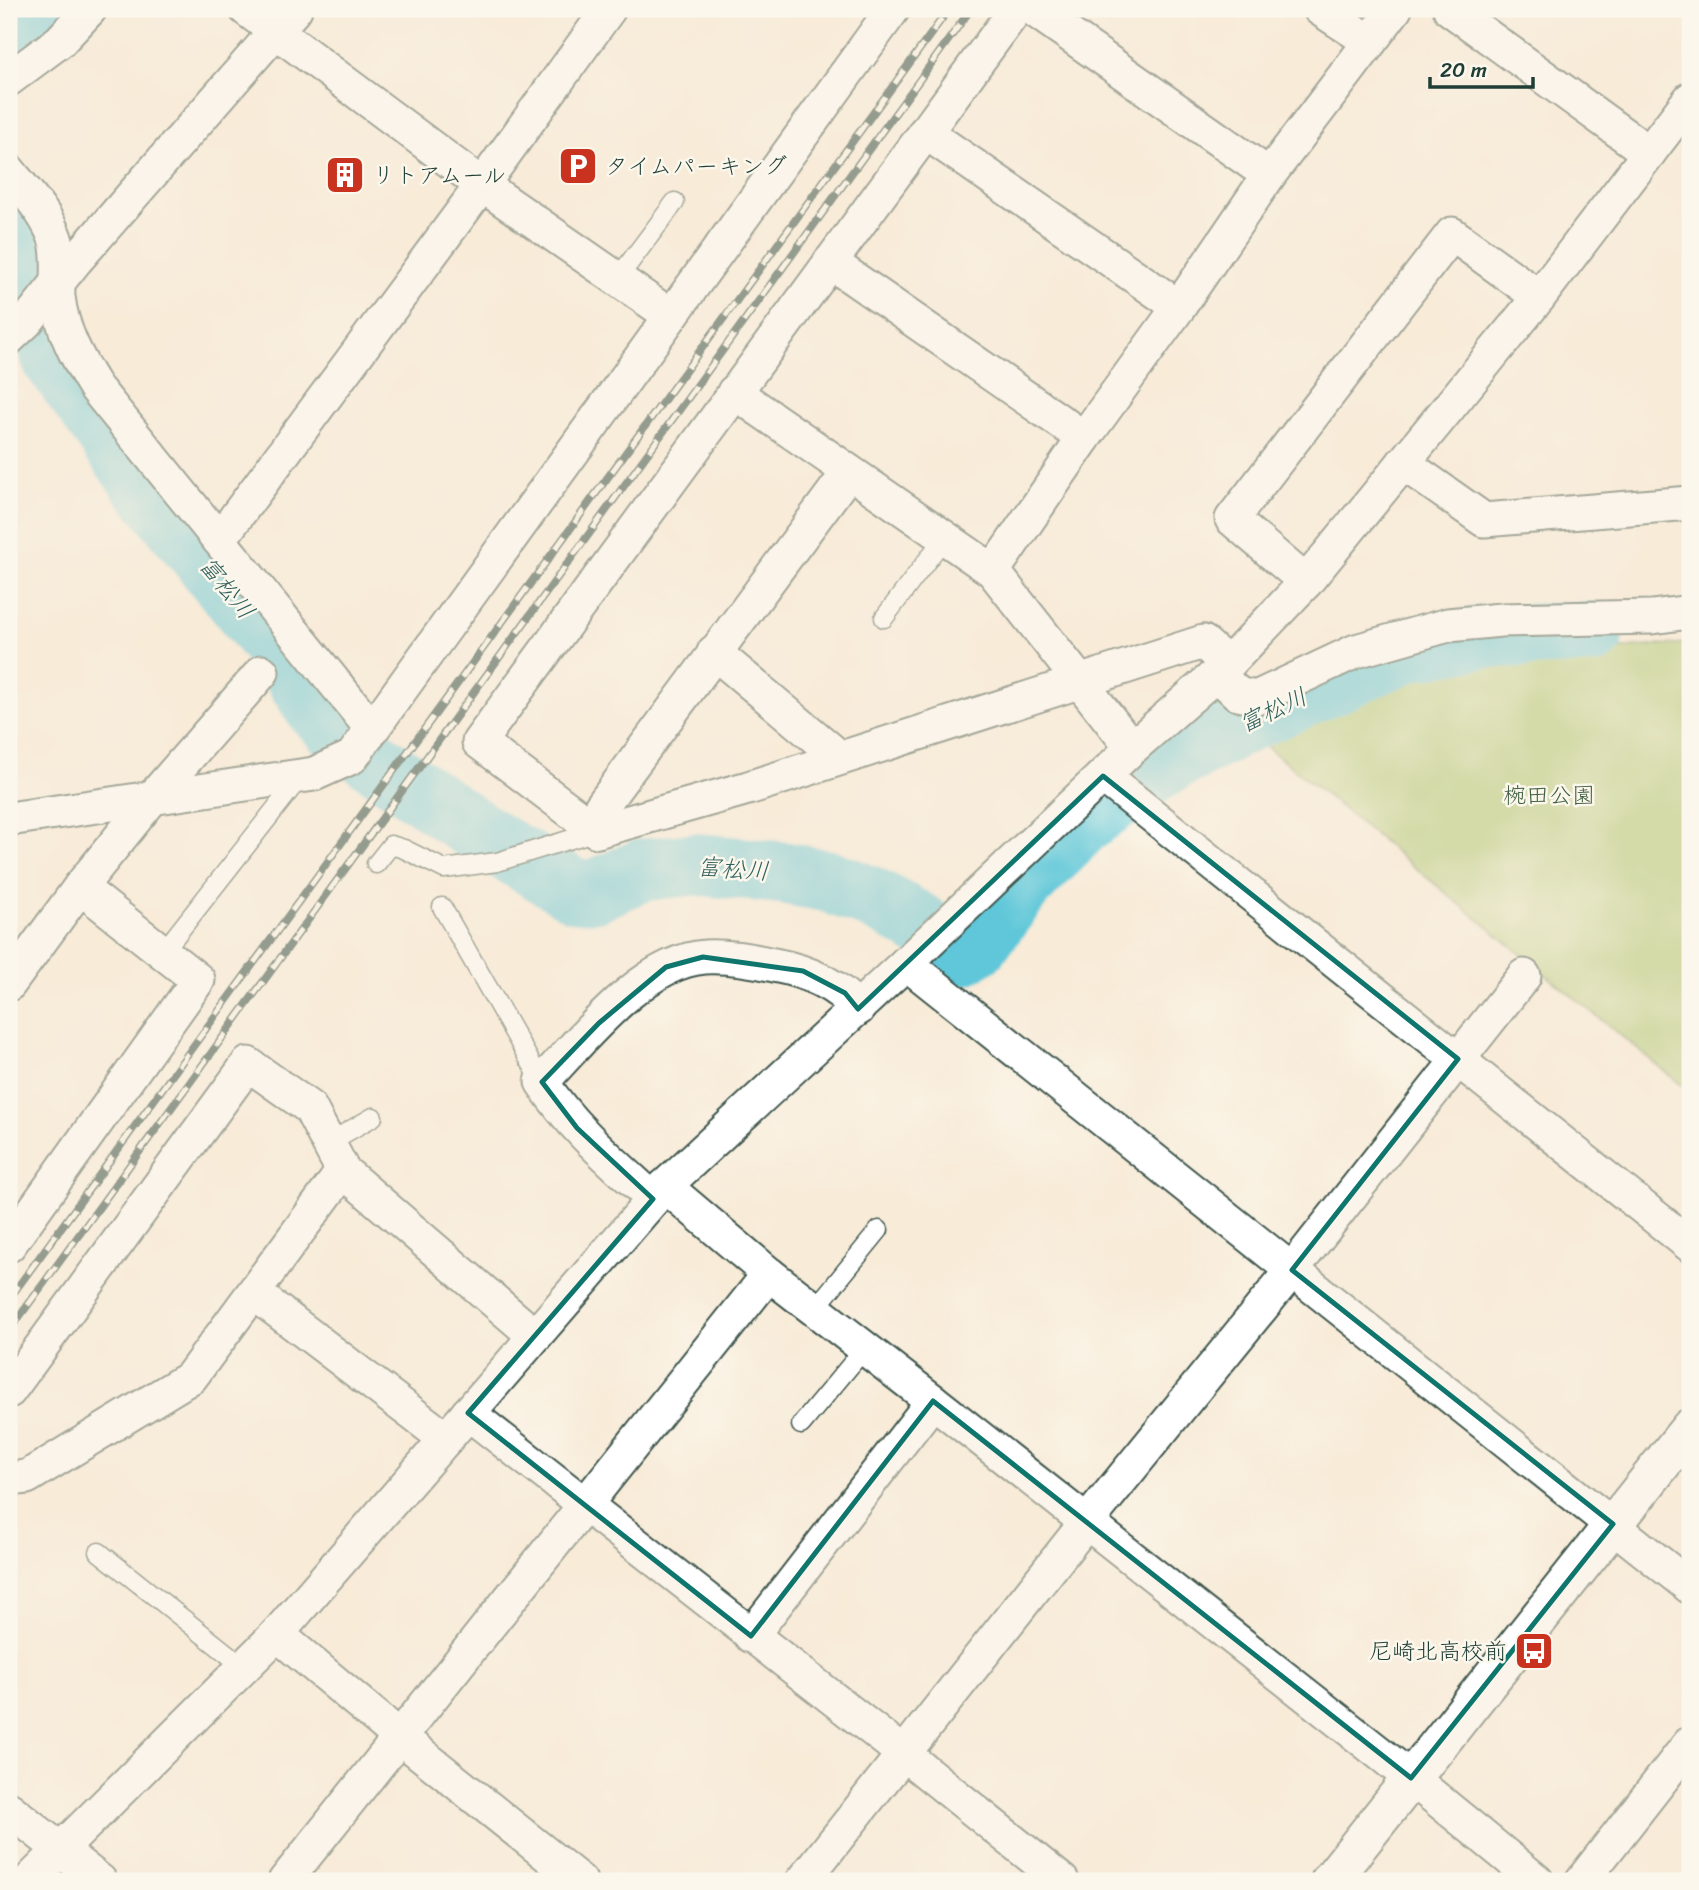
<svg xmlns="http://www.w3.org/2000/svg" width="1699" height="1890" font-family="Sriracha,'Klee One',sans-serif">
	<rect width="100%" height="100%" fill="#fbf7ec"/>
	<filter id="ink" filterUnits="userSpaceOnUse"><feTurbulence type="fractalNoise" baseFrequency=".0143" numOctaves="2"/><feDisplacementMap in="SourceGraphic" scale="14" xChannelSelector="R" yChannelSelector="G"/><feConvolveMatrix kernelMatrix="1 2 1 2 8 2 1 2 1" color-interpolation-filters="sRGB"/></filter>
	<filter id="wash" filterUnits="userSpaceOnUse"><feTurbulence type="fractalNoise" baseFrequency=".00686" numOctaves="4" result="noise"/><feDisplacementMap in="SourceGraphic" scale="28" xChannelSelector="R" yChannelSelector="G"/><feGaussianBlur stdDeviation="1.57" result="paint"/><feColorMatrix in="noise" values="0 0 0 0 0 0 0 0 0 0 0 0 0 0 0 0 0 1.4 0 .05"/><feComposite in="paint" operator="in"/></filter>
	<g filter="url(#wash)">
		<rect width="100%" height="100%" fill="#f8ebd8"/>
		<!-- park -->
		<polygon fill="#a8c76e" stroke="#648251" stroke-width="2" points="1690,643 1690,1092 1256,738 1446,661"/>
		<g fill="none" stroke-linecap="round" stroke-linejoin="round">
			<!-- river -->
			<g stroke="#5ec7d9" stroke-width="63">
				<polyline points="9,53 67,9"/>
				<polyline points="9,202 15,210 31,253 39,309 53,359 141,482 283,657 315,707 340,734 376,762 493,842 576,891 594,891 643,870 695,864 784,873 828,881 872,898 915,921 962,954 976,946 1023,884 1086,820 1161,767 1251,719 1409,650 1482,637 1593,633"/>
			</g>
		</g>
	</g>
	<g filter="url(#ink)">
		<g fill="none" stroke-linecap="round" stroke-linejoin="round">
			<!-- lane casing -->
			<g stroke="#40574d" stroke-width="21">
				<g id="lane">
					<polyline points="618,278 675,202"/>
					<polyline points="884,618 944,538"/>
					<polyline points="376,864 391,845 404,849 444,869 497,862 597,831"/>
					<polyline points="442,907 542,1082"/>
					<polyline points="163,952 301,776"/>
					<polyline points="328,1143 373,1117"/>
					<polyline points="814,1310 879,1230"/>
					<polyline points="801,1425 864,1349"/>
					<polyline points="99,1552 244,1667"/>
				</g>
			</g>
			<!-- street casing -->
			<g stroke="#40574d" stroke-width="37">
				<g id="street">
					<polyline points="246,9 482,185 671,316"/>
					<polyline points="1033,9 1269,175"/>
					<polyline points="1320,9 1369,41"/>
					<polyline points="1450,9 1649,153"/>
					<polyline points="9,79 60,41 90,9"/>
					<polyline points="925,132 1179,307"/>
					<path d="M9 171C25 191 46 213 55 238 61 256 57 278 58 297 62 331 77 358 95 387L372 729"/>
					<polyline points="830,262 1084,438"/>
					<polyline points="9,338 27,321 76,260 295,9"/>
					<polyline points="734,392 993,571 1132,748"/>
					<polyline points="1403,463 1484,520 1690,503"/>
					<polyline points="219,540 482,185 609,9"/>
					<polyline points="993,571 1084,438 1179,307 1269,175 1395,9"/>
					<polyline points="1306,582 1232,519 1452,234 1539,297"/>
					<polyline points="714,652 840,758"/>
					<polyline points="1217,674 1238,694 1256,698 1356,651 1448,625 1501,620 1652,617 1690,612"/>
					<polyline points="1103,776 1690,1245"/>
					<polyline points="9,819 314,774 352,757 893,9"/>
					<polyline points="597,831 479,742 1016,9"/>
					<polyline points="597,831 748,788 1203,642 1228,664"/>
					<polyline points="597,831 601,807 848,473"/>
					<polyline points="906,963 1690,1587"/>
					<polyline points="9,984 80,887 153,797 262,672"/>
					<polyline points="665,1186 769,1274 933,1401 1411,1778 1537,1881"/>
					<path d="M653 1199C613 1162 572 1128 542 1082 582 1040 643 961 705 957 727 956 752 960 774 965 806 971 836 983 858 1009"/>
					<polyline points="9,1245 198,980 80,887"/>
					<polyline points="254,1293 446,1439"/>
					<polyline points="9,1391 248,1064 310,1108 343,1171 535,1336"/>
					<polyline points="468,1413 904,1754 1062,1881"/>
					<polyline points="9,1479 27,1477 191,1377 343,1171"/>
					<polyline points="277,1634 401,1738 580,1881"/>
					<polyline points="751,1636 933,1401"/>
					<polyline points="9,1809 100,1881"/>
					<polyline points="29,1881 277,1634 665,1186 906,963 1132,748 1228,664 1306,582 1539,297 1690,99"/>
					<polyline points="285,1881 769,1274"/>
					<polyline points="803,1881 1086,1523 1292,1270 1524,976"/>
					<polyline points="1582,1881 1690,1743"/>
				</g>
			</g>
			<!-- secondary casing -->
			<g stroke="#40574d" stroke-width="42">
				<polyline id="secondary" points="1330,1881 1690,1428"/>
			</g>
			<!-- lane -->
			<use href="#lane" stroke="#fff" stroke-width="18"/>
			<!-- street -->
			<use href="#street" stroke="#fff" stroke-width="33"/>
			<!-- secondary -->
			<use href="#secondary" stroke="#fff" stroke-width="38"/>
			<!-- rail casing -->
			<g stroke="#1f3d34" stroke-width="8">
				<g id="rail">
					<polyline points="9,1299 949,9"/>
					<polyline points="9,1331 971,9"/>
				</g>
			</g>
			<!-- rail -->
			<use href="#rail" stroke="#fbf7ec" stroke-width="5" stroke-dasharray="16" stroke-linecap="butt"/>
		</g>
	</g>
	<!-- marked area -->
	<path d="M0 0H1699V1890H0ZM1103 776 1458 1059 1292 1270 1613 1524 1411 1778 933 1401 751 1636 468 1413 653 1199 577 1128 542 1082 599 1023 666 967 703 957 803 971 845 993 858 1009Z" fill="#f8ebd8" fill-opacity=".55" fill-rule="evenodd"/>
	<path fill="none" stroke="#0f766e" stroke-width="5" stroke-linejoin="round" d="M1103 776 1458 1059 1292 1270 1613 1524 1411 1778 933 1401 751 1636 468 1413 653 1199 577 1128 542 1082 599 1023 666 967 703 957 803 971 845 993 858 1009Z"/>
	<!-- icons -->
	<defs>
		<g id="parking-square" transform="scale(2.0125)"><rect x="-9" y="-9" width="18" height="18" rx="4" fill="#c8321e" stroke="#fbf7ec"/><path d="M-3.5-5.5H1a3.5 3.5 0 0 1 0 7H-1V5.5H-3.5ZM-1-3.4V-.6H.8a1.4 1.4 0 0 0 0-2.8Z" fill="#fff"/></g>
		<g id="building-square" transform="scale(2.0125)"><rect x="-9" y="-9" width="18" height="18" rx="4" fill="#c8321e" stroke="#fbf7ec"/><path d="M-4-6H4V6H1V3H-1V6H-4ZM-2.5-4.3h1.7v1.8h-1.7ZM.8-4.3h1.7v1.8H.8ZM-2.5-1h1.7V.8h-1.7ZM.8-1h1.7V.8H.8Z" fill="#fff"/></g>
		<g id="bus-square" transform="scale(2.0125)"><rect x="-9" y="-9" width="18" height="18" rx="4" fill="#c8321e" stroke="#fbf7ec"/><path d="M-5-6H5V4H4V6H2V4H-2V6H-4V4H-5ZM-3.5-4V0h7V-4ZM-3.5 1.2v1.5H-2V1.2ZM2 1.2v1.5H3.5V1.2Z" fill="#fff"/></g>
	</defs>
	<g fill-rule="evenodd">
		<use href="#parking-square" x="578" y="166"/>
		<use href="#building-square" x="345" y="175"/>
		<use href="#bus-square" x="1534" y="1651"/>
	</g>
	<g text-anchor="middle" stroke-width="5" stroke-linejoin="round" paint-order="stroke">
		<!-- poi labels -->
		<g font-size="23" fill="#1f3d34" stroke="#fbf7ec" text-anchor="start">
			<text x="605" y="174">タイムパーキング</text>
			<text x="372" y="183">リトアムール</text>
			<text x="1507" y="1659" text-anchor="end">尼崎北高校前</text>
		</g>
		<!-- park labels -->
		<g font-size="23" fill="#416042" stroke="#fbf7ec">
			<text x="1549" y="803">椀田公園</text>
		</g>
		<!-- water labels -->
		<g font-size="24" font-style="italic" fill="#2f605d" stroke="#fbf7ec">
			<text transform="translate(227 588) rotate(51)" y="8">富松川</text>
			<text transform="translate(1273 710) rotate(-25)" y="8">富松川</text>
			<text transform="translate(733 869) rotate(4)" y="8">富松川</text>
		</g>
	</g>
	<!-- margin -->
	<rect width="1699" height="1890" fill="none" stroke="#fbf7ec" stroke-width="35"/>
	<!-- scale -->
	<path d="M1430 77v10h103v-10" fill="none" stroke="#1f3d34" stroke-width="3.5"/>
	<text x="1440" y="77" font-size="21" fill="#1f3d34" stroke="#fbf7ec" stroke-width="5" paint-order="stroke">20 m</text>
</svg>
